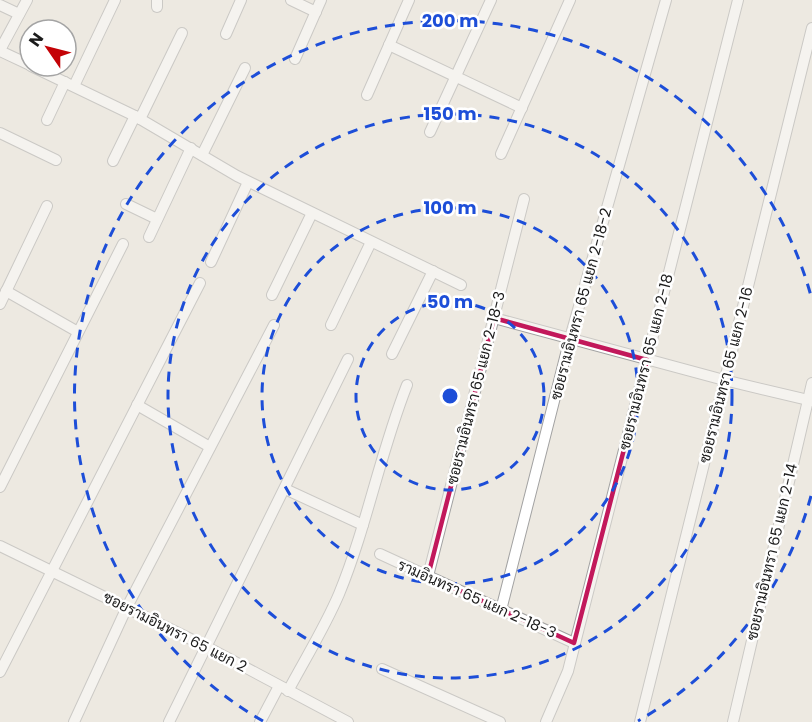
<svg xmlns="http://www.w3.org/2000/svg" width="812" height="722" font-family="Poppins,Sarabun,sans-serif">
	<rect width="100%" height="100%" fill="#ede9e1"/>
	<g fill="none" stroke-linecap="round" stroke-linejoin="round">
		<!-- street casing -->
		<g stroke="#a2a2a2" stroke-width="12">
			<g id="street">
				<polyline points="291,0 316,12"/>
				<polyline points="0,5 19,14"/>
				<polyline points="157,7 157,0"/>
				<polyline points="226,34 241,0"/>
				<polyline points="389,45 522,108"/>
				<polyline points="0,50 27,0"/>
				<polyline points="0,51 30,65"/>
				<polyline points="295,59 321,0"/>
				<polyline points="31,66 135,116 237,176 461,285"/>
				<polyline points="74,86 115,0"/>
				<polyline points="367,95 409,0"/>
				<polyline points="140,119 182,33"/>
				<polyline points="47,120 65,82"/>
				<polyline points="430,132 491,0"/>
				<polyline points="0,133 56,160"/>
				<polyline points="501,154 570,0"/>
				<polyline points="202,155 245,68"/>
				<polyline points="113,161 135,116"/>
				<polyline points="126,204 157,219"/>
				<polyline points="149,237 191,148"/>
				<polyline points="211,262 248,182"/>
				<polyline points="6,291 78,332"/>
				<polyline points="272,295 312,213"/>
				<polyline points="0,304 47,206"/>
				<polyline points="494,318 724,380 812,401"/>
				<polyline points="331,325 371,242"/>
				<polyline points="392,354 433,271"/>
				<polyline points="137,405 210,447"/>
				<polyline points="0,487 123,244"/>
				<polyline points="285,489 363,525"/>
				<polyline points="0,546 207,647 348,722"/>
				<polyline points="380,554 574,643"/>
				<polyline points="428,576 524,199"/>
				<polyline points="501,610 570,338 666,0"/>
				<polyline points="382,669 500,722"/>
				<polyline points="0,672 200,283"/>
				<path d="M288 691C305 659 325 627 339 594 367 526 380 453 407 385"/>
				<polyline points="74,722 127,607 274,325"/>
				<polyline points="169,722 348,359"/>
				<polyline points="260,722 279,686"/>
				<polyline points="546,722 568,671 738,0"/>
				<polyline points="640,722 812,28"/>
				<polyline points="733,722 812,383"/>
			</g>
		</g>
		<!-- street -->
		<use href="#street" stroke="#fff" stroke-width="10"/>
	</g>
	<!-- marked area -->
	<path d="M0 0H812V722H0ZM494 318 647 360 574 643 428 576Z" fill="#ede9e1" fill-opacity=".55" fill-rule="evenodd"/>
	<path fill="none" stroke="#c2185b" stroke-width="4.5" stroke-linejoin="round" d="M494 318 647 360 574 643 428 576Z"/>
	<!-- distance rings -->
	<g fill="none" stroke="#1d4ed8" stroke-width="3" stroke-dasharray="10 8">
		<circle cx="450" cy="396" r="94"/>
		<circle cx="450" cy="396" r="188"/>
		<circle cx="450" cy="396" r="282"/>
		<path d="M811 496A375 375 0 0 1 638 721M263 721A375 375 0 1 1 811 296"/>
	</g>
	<g text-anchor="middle" stroke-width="5" stroke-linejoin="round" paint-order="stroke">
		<!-- street labels -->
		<g font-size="15" fill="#1b1b1b" stroke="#fff">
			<text transform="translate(581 304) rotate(-75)" y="5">ซอยรามอินทรา 65 แยก 2-18-2</text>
			<text transform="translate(646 362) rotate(-76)" y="5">ซอยรามอินทรา 65 แยก 2-18</text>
			<text transform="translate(726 375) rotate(-76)" y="5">ซอยรามอินทรา 65 แยก 2-16</text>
			<text transform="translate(476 388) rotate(-76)" y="5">ซอยรามอินทรา 65 แยก 2-18-3</text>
			<text transform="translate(772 552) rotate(-77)" y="5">ซอยรามอินทรา 65 แยก 2-14</text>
			<text transform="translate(477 599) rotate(24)" y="5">รามอินทรา 65 แยก 2-18-3</text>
			<text transform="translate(175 632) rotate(27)" y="5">ซอยรามอินทรา 65 แยก 2</text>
		</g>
	</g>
	<circle cx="450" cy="396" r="9" fill="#1d4ed8" stroke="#fff" stroke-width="3"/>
	<g font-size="18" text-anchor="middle" font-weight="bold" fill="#1d4ed8" stroke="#fff" stroke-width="5" stroke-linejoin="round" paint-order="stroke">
		<text x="450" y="27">200 m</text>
		<text x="450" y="120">150 m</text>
		<text x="450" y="214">100 m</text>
		<text x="450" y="308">50 m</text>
	</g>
	<!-- north arrow -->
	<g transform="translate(48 48) rotate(305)"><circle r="28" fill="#ffffff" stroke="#a4a4a4" stroke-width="1.5"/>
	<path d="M0-4.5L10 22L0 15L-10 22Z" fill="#c40206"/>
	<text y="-9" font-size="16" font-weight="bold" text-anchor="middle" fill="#1b1b1b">N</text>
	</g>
</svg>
